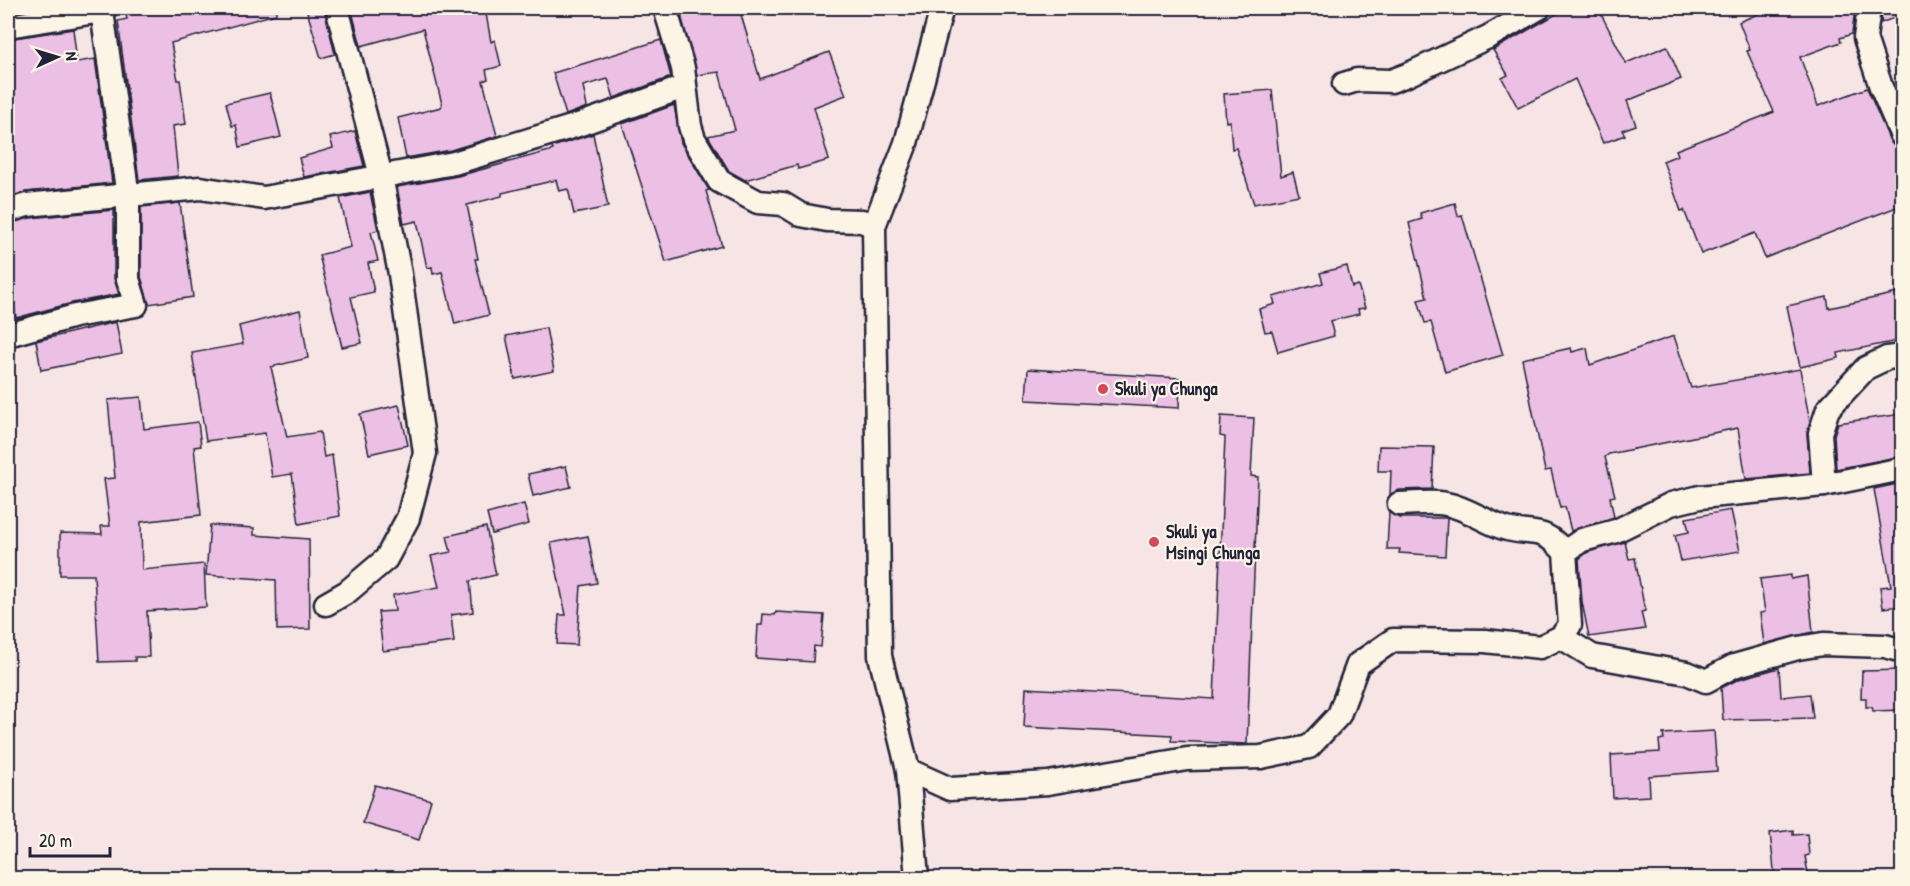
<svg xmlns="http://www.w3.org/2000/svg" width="1910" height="886" font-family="'Patrick Hand',sans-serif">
	<rect width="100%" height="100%" fill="#f7e5e5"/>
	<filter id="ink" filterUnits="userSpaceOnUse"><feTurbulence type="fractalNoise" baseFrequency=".0167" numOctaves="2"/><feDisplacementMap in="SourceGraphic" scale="12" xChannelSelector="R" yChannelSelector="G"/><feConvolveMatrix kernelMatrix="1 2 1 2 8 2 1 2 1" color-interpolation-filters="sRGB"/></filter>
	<g filter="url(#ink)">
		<!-- building -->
		<g fill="#ecbfe4" stroke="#22223b" stroke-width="1.5">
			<polygon points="125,8 276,8 276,14 171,43 178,80 180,80 186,124 173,126 178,176 139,180 118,21 127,19"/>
			<polygon points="306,8 324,8 335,54 321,58"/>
			<polygon points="351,8 485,8 491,42 495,40 501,66 486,70 488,79 483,81 497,136 451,150 406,158 398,118 441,107 442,104 423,29 361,46"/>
			<polygon points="679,8 739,8 760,79 829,52 846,95 814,107 829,160 798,169 797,165 745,180 729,171 708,136 735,130 719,72 697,75"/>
			<polygon points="1567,8 1598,8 1626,63 1667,46 1681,79 1627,101 1636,125 1622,130 1625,135 1603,143 1575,79 1518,108 1502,78 1508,75 1493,50"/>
			<polygon points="1772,8 1855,8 1852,34 1840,38 1841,42 1800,57 1818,106 1867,88 1890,141 1899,149 1902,156 1902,205 1765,258 1755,233 1701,254 1684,210 1681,211 1663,161 1678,155 1676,150 1774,112 1747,51 1750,50 1739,22"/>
			<polygon points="1882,8 1902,8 1902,15 1881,23"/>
			<polygon points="73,29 77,62 95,59 112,183 26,192 8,197 8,39"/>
			<polygon points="661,40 671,77 614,98 608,79 583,86 587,107 566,115 553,73"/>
			<polygon points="1272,90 1281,176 1293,172 1299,195 1254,204 1236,148 1232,149 1230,121 1226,122 1224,94"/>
			<polygon points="270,93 281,137 240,147 236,125 232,126 226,103"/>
			<polygon points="674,105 681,143 709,190 706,191 722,246 666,262 622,124"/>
			<polygon points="355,131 364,166 304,177 299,158 333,148 330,137"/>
			<polygon points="593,134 608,207 574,214 568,189 559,191 556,180 502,193 502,196 467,205 478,259 475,259 489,315 455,324 442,272 433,274 432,267 427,268 417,221 404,224 397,187 458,176 553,150 552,147"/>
			<polygon points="370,192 378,230 371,232 378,261 368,263 374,292 351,297 362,343 342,347 319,255 351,247 340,198"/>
			<polygon points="180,203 193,297 149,304 141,277 141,207"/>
			<polygon points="1455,203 1458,216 1462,215 1503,355 1445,372 1431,322 1425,323 1418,300 1427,298 1409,223 1422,219 1420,213"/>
			<polygon points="114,210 114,279 119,294 72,303 16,318 8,272 8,224 30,218"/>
			<polygon points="1347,266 1352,287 1358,285 1365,308 1358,309 1359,314 1330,321 1334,336 1278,352 1272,331 1265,332 1259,309 1275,304 1273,297 1323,283 1320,273"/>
			<polygon points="1902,292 1902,340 1838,353 1839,358 1800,367 1787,306 1827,297 1829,308"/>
			<polygon points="300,310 308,358 271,367 287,437 320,432 324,457 332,455 340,516 299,524 292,474 272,477 265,433 206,441 192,353 243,344 239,326"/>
			<polygon points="116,322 122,354 41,370 36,341"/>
			<polygon points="546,328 554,371 515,379 506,336"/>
			<polygon points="1674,336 1691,388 1800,369 1810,422 1807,434 1810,473 1746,479 1738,428 1609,454 1605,457 1615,496 1610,497 1614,517 1571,531 1565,507 1560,508 1551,470 1545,471 1522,359 1571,348 1572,352 1587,348 1590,365"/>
			<polygon points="1028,369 1180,378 1179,408 1026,400"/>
			<polygon points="141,397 144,429 198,422 201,446 194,447 201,515 141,522 142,570 204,564 206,607 147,611 149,657 135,657 135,661 99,662 94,575 60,575 60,533 102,534 101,526 110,526 104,479 115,478 108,400"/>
			<polygon points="399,405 408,445 369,454 360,414"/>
			<polygon points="1902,414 1902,456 1836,469 1834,435 1838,423"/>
			<polygon points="1221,416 1254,418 1251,476 1258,477 1247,744 1171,741 1172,735 1024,727 1026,688 1214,699 1225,437 1220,436"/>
			<polygon points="1379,446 1434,447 1432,489 1399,490 1390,495 1391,471 1378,471"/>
			<polygon points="566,466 571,487 533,496 528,474"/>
			<polygon points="1902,483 1902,606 1883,608 1880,587 1891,586 1874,489"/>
			<polygon points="524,504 529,524 492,534 487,514"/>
			<polygon points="1731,510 1740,551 1681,561 1675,535 1689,532 1686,518"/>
			<polygon points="1389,512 1399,518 1447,518 1445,556 1399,553 1400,549 1387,549"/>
			<polygon points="210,525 254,528 254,535 309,539 310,629 277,630 276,580 206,575"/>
			<polygon points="486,527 496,575 470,581 473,612 451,615 454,642 383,651 378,612 395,611 393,595 439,587 431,556 451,552 447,536"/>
			<polygon points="588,536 597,583 581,586 577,645 557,644 559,615 566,615 551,543"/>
			<polygon points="1625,542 1629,559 1635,558 1645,611 1641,612 1645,629 1589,637 1582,602 1579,559 1588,552"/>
			<polygon points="1791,575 1791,579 1807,576 1813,632 1764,644 1760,613 1765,612 1760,579"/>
			<polygon points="776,612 824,615 821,647 814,646 813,662 756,658 758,625 762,625 763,614 775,615"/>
			<polygon points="1779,668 1781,697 1810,694 1813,718 1723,720 1721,688 1739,679"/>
			<polygon points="1902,670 1902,710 1873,711 1872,707 1866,707 1866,698 1861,698 1862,671"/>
			<polygon points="1714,731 1717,771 1649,776 1650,796 1613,798 1611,755 1660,752 1659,740 1664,739 1663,734"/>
			<polygon points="375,785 431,800 419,840 363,823"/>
			<polygon points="1793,830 1793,835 1807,834 1809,855 1805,856 1809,879 1775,879 1770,833"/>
		</g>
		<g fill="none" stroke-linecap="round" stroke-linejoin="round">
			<!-- street casing -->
			<g stroke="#22223b" stroke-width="27">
				<g id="street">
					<polyline points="665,8 683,68 690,126 694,139 719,181 758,202 783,204 801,215 827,220 862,221 874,226"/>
					<polyline points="1869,8 1865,38 1881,87 1902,136"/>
					<polyline points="8,26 102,11 105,8"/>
					<polyline points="1344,84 1357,80 1391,81 1407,75 1488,37 1539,8"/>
					<polyline points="8,211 27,205 200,188 264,198 454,163 578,125 684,87"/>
					<polyline points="8,335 75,316 136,305 128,279 128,197 102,11"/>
					<polyline points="1824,485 1902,469"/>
					<path d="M1399 504C1414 504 1431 501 1446 504 1468 508 1486 523 1507 529 1536 536 1541 526 1565 552"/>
					<polyline points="326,604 347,592 386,559 408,518 425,453 400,274 381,176 337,8"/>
					<polyline points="1561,637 1592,656 1687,673 1706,681 1734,666 1798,648 1823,644 1885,646 1902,651"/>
					<polyline points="908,770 950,789 1048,783 1187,759 1261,757 1309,747 1339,715 1358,664 1393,640 1485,641 1540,647 1561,637 1570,625 1565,552 1582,540 1616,531 1671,504 1700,497 1824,485 1820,433 1828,409 1866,368 1887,358 1902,356"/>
					<polyline points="917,878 908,770 880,656 874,226 906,143 942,8"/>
				</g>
			</g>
			<!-- street -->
			<use href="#street" stroke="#fcf5e5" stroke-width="22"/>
		</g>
	</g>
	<!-- markers -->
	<g fill="#d1495b" stroke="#fcf5e5" stroke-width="2">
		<circle cx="1103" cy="389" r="6"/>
		<circle cx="1154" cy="542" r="6"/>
	</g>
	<g text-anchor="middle" stroke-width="4.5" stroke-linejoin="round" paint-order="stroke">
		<!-- poi labels -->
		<g font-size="18" font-weight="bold" fill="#22223b" stroke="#fcf5e5" text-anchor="start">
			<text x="1115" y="395">Skuli ya Chunga</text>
			<text x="1166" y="538">Skuli ya<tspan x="1166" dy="21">Msingi Chunga</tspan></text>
		</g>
	</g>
	<!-- margin -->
	<rect width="1910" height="886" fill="none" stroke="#fcf5e5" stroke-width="30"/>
	<rect x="15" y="15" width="1880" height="856" fill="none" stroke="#22223b" stroke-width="2" filter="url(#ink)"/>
	<!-- north arrow -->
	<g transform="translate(57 57) rotate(86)" stroke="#fcf5e5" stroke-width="4.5" paint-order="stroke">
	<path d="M0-4.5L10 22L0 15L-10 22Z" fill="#22223b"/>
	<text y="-9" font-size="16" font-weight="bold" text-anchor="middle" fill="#22223b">N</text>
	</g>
	<!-- scale -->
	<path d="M30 847v9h80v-9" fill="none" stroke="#22223b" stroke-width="3"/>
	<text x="39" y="847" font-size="18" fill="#22223b" stroke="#fcf5e5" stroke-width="4.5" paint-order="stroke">20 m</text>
</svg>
